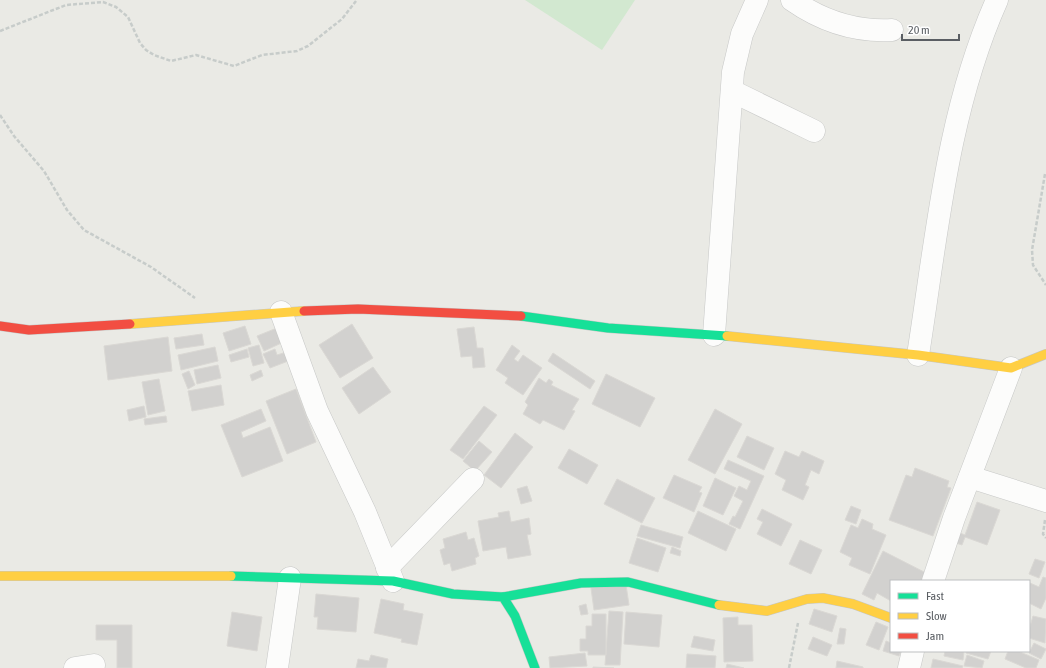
<svg xmlns="http://www.w3.org/2000/svg" width="1046" height="668" font-family="'Asap Condensed',sans-serif">
	<rect width="100%" height="100%" fill="#eaeae5"/>
	<!-- green -->
	<polygon fill="#d2e8d0" points="525,0 635,0 602,50"/>
	<!-- building -->
	<g fill="#d2d1cf" stroke="#dad8d4">
		<polygon points="352,324 373,358 340,378 319,345"/>
		<polygon points="245,326 251,344 229,351 223,333"/>
		<polygon points="282,326 288,340 264,351 257,336"/>
		<polygon points="474,327 477,348 483,348 485,367 473,368 472,356 461,357 457,329"/>
		<polygon points="202,334 204,345 176,349 174,338"/>
		<polygon points="168,337 172,371 108,380 104,346"/>
		<polygon points="259,345 264,363 253,366 248,348"/>
		<polygon points="512,345 520,351 514,359 518,362 523,355 542,368 523,395 505,383 508,378 496,370"/>
		<polygon points="215,347 218,361 181,370 178,355"/>
		<polygon points="247,349 249,357 231,362 229,355"/>
		<polygon points="275,349 277,355 293,350 296,358 270,368 263,354"/>
		<polygon points="553,353 595,381 590,389 548,361"/>
		<polygon points="218,365 221,378 197,384 194,370"/>
		<polygon points="373,367 391,392 359,414 342,388"/>
		<polygon points="261,370 263,376 252,381 250,375"/>
		<polygon points="189,371 195,385 188,389 182,374"/>
		<polygon points="606,374 655,398 640,427 592,404"/>
		<polygon points="539,378 546,383 549,379 553,382 551,385 579,399 572,410 575,411 564,430 543,420 540,424 523,414 528,405 525,402"/>
		<polygon points="159,379 165,411 148,415 142,382"/>
		<polygon points="221,385 224,405 192,411 188,391"/>
		<polygon points="296,389 316,442 287,454 266,401"/>
		<polygon points="144,406 146,417 129,421 127,410"/>
		<polygon points="484,406 497,415 463,459 450,450"/>
		<polygon points="261,409 266,421 241,432 243,438 270,427 283,461 242,477 221,425"/>
		<polygon points="715,409 742,424 715,474 688,460"/>
		<polygon points="166,416 167,422 145,425 144,419"/>
		<polygon points="515,433 533,447 501,488 484,475"/>
		<polygon points="747,436 774,448 764,470 737,457"/>
		<polygon points="479,441 492,452 475,471 463,461"/>
		<polygon points="569,449 598,465 587,484 558,468"/>
		<polygon points="785,451 799,457 802,451 824,461 819,474 811,470 805,485 809,487 803,500 782,490 786,480 775,474"/>
		<polygon points="728,460 764,476 740,529 729,524 733,516 735,517 743,501 734,496 739,486 747,490 751,481 724,469"/>
		<polygon points="915,468 949,481 947,487 951,488 933,536 889,520 906,475 912,477"/>
		<polygon points="674,475 702,487 699,492 702,493 694,512 663,498"/>
		<polygon points="715,478 736,488 723,515 703,506"/>
		<polygon points="617,479 655,498 642,523 604,504"/>
		<polygon points="527,486 532,501 521,504 517,489"/>
		<polygon points="977,502 1000,510 987,545 965,537 962,545 956,543 960,533 965,535"/>
		<polygon points="851,506 861,510 856,524 845,520"/>
		<polygon points="762,509 792,524 781,546 757,534 763,522 757,519"/>
		<polygon points="509,511 511,522 529,518 531,534 527,535 531,555 508,559 506,547 483,551 478,521 499,517 498,513"/>
		<polygon points="698,511 736,529 726,551 688,533"/>
		<polygon points="862,519 873,524 872,529 886,535 870,574 849,565 852,558 840,552 851,525 858,528"/>
		<polygon points="641,525 683,537 680,548 637,536"/>
		<polygon points="466,532 468,540 474,538 479,556 475,558 476,564 452,571 450,563 444,565 440,550 445,548 443,539"/>
		<polygon points="637,538 666,548 658,572 629,563"/>
		<polygon points="800,540 822,550 811,574 789,564"/>
		<polygon points="672,547 681,551 680,556 670,553"/>
		<polygon points="883,551 928,574 924,581 891,581 891,601 877,593 874,600 862,594"/>
		<polygon points="1035,559 1045,562 1039,578 1029,574"/>
		<polygon points="1043,577 1046,578 1046,598 1041,609 1029,603 1029,586 1030,583 1039,587"/>
		<polygon points="626,585 629,605 594,610 591,588"/>
		<polygon points="316,594 359,598 356,632 317,629 318,617 314,617"/>
		<polygon points="381,599 404,604 403,610 423,614 417,645 401,642 402,639 374,633"/>
		<polygon points="586,604 588,614 581,615 579,606"/>
		<polygon points="814,609 837,616 832,632 809,624"/>
		<polygon points="609,611 623,612 620,665 605,665"/>
		<polygon points="232,612 262,617 257,651 227,646"/>
		<polygon points="626,612 662,615 659,647 624,644"/>
		<polygon points="592,614 606,614 606,655 588,655 588,651 580,651 580,639 586,639 586,626 592,626"/>
		<polygon points="1033,616 1046,619 1045,643 1029,638 1029,630"/>
		<polygon points="738,617 738,625 752,625 753,661 724,662 723,618"/>
		<polygon points="876,622 888,627 879,650 866,645"/>
		<polygon points="96,625 132,625 132,668 117,668 117,640 96,640"/>
		<polygon points="840,628 846,629 844,644 837,644"/>
		<polygon points="694,636 715,640 713,651 691,647"/>
		<polygon points="813,637 832,645 827,656 808,649"/>
		<polygon points="886,641 891,643 891,651 901,651 899,656 883,651"/>
		<polygon points="1034,643 1046,649 1041,659 1029,653"/>
		<polygon points="945,651 964,651 963,660 944,656"/>
		<polygon points="966,651 991,651 988,659 966,653"/>
		<polygon points="1008,651 1020,651 1020,652 1039,660 1036,668 1026,668 1005,659"/>
		<polygon points="585,653 587,666 550,668 549,657"/>
		<polygon points="687,654 716,656 715,668 686,668"/>
		<polygon points="371,655 388,659 386,668 356,668 358,659 369,661"/>
		<polygon points="967,655 984,661 982,668 964,666"/>
		<polygon points="933,659 963,666 962,668 931,668"/>
		<polygon points="837,661 863,667 863,668 836,668"/>
		<polygon points="727,664 744,668 726,668"/>
		<polygon points="593,667 614,668 593,668"/>
	</g>
	<g fill="none" stroke-linecap="round" stroke-linejoin="round">
		<!-- street casing -->
		<g stroke="#c7c8c7" stroke-width="23">
			<g id="street">
				<path d="M792 0C822 21 855 32 892 30"/>
				<polyline points="732,91 814,131"/>
				<polyline points="281,312 317,411 365,512 393,581"/>
				<polyline points="714,335 733,72 742,34 757,0"/>
				<path d="M918 355C937 235 947 112 997 0"/>
				<polyline points="970,477 1046,501"/>
				<polyline points="387,568 473,479"/>
				<polyline points="933,581 954,518 1011,368"/>
				<polyline points="75,668 94,665"/>
				<polyline points="277,668 290,578"/>
				<polyline points="909,668 913,651"/>
			</g>
		</g>
		<!-- fast casing -->
		<g stroke="#c6c7c5" stroke-width="10">
			<g id="fast">
				<polyline points="521,316 608,328 727,336"/>
				<polyline points="231,576 393,581 453,594 503,597 515,616 535,668"/>
				<polyline points="503,597 581,583 628,582 719,605"/>
			</g>
		</g>
		<!-- slow casing -->
		<g stroke="#c6c7c5" stroke-width="10">
			<g id="slow">
				<polyline points="130,324 304,311"/>
				<polyline points="727,336 918,355 1011,368 1046,354"/>
				<polyline points="0,576 231,576"/>
				<polyline points="719,605 767,611 807,599 823,598 853,604 891,618"/>
			</g>
		</g>
		<!-- jam casing -->
		<g stroke="#c6c7c5" stroke-width="10">
			<g id="jam">
				<polyline points="304,311 358,309 521,316"/>
				<polyline points="0,326 29,330 130,324"/>
			</g>
		</g>
		<!-- path -->
		<g stroke="#c7ccca" stroke-width="2.5" stroke-dasharray="4 2" stroke-linecap="butt">
			<polyline points="0,31 66,5 103,2 116,7 128,17 140,43 146,50 154,55 171,61 196,55 234,66 262,55 297,51 308,46 342,19 356,1"/>
			<polyline points="0,115 14,136 44,171 67,210 84,230 151,267 195,298"/>
			<polyline points="1045,174 1032,250 1033,265 1046,285"/>
			<polyline points="1045,520 1043,534 1046,538"/>
			<polyline points="789,668 798,623"/>
		</g>
		<!-- street -->
		<use href="#street" stroke="#fcfcfb" stroke-width="22"/>
		<!-- fast -->
		<use href="#fast" stroke="#16e098" stroke-width="9"/>
		<!-- slow -->
		<use href="#slow" stroke="#ffcf43" stroke-width="9"/>
		<!-- jam -->
		<use href="#jam" stroke="#f24e42" stroke-width="9"/>
	</g>
	<!-- legend -->
	<rect x="890" y="580" width="140" height="72" fill="#ffffff" stroke="#bdbfc1"/>
	<rect x="898" y="593" width="20" height="6" fill="#16e098" stroke="#bdbfc1"/>
	<text x="926" y="600" font-size="12" fill="#5a5e63">Fast</text>
	<rect x="898" y="613" width="20" height="6" fill="#ffcf43" stroke="#bdbfc1"/>
	<text x="926" y="620" font-size="12" fill="#5a5e63">Slow</text>
	<rect x="898" y="633" width="20" height="6" fill="#f24e42" stroke="#bdbfc1"/>
	<text x="926" y="640" font-size="12" fill="#5a5e63">Jam</text>
	<!-- scale -->
	<path d="M902 34v6h57v-6" fill="none" stroke="#5a5e63" stroke-width="2"/>
	<text x="908" y="34" font-size="12" fill="#5a5e63" stroke="#ffffff" stroke-width="3" paint-order="stroke">20 m</text>
</svg>
